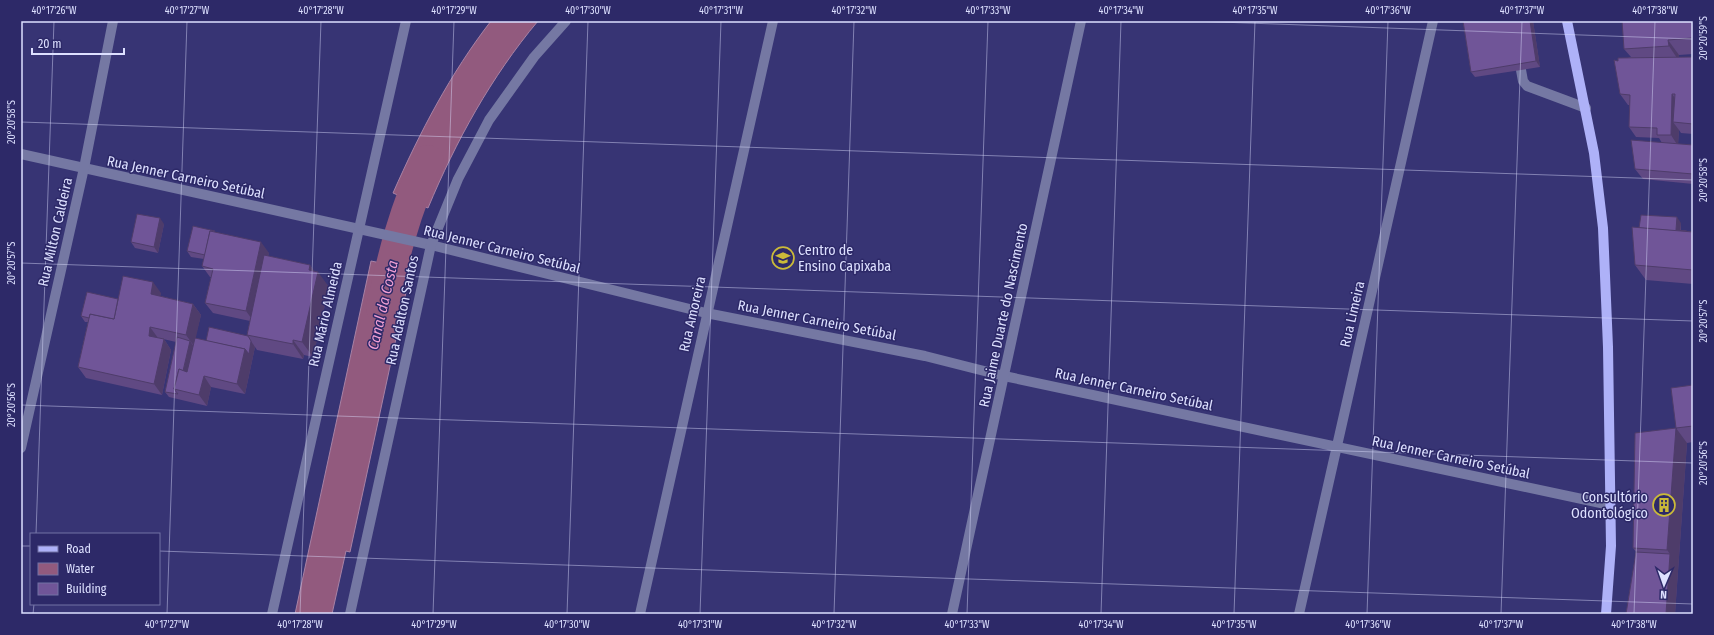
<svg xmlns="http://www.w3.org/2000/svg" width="1714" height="635" font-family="'Fira Sans Condensed',sans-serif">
	<rect width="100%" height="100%" fill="#373474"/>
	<!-- water -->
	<g fill="#925a7e" stroke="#a882a5">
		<path d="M491 21H538C491 77 456 141 428 208L393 193C420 132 450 74 491 21Z"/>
		<polygon points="371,261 411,269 350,552 346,551 332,614 295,614"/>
	</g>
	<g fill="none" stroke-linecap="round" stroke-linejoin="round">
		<!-- canal -->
		<path stroke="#925a7e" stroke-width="32" d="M382 308C393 258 405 208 428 161"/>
		<!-- minor -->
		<g stroke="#7578a3" stroke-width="10">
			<polyline points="1521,70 1523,81 1527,86 1586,108"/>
			<polyline points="21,154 431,245 706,313 925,356 1004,376 1610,505"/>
			<polyline points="21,448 84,168 113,21"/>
			<polyline points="272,614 406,21"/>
			<polyline points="350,614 431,245 458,179 489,120 534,57 566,21"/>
			<polyline points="640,614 773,21"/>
			<polyline points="952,614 1081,21"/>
			<polyline points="1299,614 1433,21"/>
		</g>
		<!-- major -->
		<polyline stroke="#aeb1f8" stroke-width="10" points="1567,21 1594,153 1603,228 1608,347 1611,546 1606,614"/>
	</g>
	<!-- wall -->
	<g fill="#604983">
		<polygon points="1463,21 1533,21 1540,67 1475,77 1471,72"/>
		<polygon points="1693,21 1693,54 1679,55 1679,57 1693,57 1693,134 1681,133 1679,130 1678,144 1693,145 1693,184 1643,179 1635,169 1662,143 1659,138 1636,137 1629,127 1629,105 1628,105 1620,94 1618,61 1631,57 1624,49"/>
		<polygon points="1681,223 1681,230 1693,232 1693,284 1646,280 1635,265 1639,228"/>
		<polygon points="164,224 158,253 135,248 131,242"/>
		<polygon points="216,232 269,253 268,256 310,265 314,271 329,287 313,357 304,355 303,359 257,350 255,347 245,394 211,387 207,406 169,397 165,392 176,342 159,338 164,339 171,350 162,395 86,378 78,367 88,322 85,322 81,316 118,299 161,293 160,296 193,304 201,315 195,338 206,341 248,336 247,335 250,321 213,313 205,303 211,277 210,277 202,266 204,259 191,257 187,251"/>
		<polygon points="1693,385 1693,442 1687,443 1675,614 1626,614 1636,552 1633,548"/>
	</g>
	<!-- shaded-wall -->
	<g fill="#4e3c6a">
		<polygon points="1530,21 1533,21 1540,67 1536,61"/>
		<polygon points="1668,40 1679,55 1679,61 1669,46"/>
		<polygon points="1672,94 1680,105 1673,122 1679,130 1678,146 1671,135"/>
		<polygon points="1677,217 1681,223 1680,236 1676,230"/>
		<polygon points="160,218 164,224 158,253 154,247"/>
		<polygon points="261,242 269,253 254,322 246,311"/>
		<polygon points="310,265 317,276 318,272 329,287 313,357 302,342 309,270"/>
		<polygon points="153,282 161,293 159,305 151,294"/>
		<polygon points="193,304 201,315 194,346 186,335"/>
		<polygon points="150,327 158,338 149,336"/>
		<polygon points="164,339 171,350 162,395 154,384"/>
		<polygon points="293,340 304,355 303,359 293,344"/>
		<polygon points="190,341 194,347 184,391 179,390"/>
		<polygon points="251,341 255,347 245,394 237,384 245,349"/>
		<polygon points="204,376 211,387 207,406 199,395"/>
		<polygon points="1676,428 1687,443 1675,614 1666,614 1670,554 1667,550"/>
	</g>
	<!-- building -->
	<g fill="#705598" stroke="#4e3c6a">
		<polygon points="1463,21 1530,21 1536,61 1471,72"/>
		<polygon points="1622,21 1693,21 1693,44 1692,38 1668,40 1669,46 1624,49"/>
		<polygon points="1693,57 1693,124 1673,122 1675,94 1672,94 1671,135 1657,135 1657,128 1629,127 1630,95 1620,94 1614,60 1618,61 1618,58"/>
		<polygon points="1631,140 1693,145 1693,174 1635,169"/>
		<polygon points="137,214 160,218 154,247 131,242"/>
		<polygon points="1641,215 1677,217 1676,230 1687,231 1687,232 1639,228"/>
		<polygon points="193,226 215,231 214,232 210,231 205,255 187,251"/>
		<polygon points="1632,227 1693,232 1693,270 1635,265"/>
		<polygon points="210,231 261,242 246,311 205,303 213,269 202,266"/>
		<polygon points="264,255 310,265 309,270 318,272 302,342 293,340 293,344 247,335"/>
		<polygon points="123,276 153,282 151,294 193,304 186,335 150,327 149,336 164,339 154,384 78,367 90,314 114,319"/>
		<polygon points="87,292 118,299 114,319 90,314 89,318 81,316"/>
		<polygon points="209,327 248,336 251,341 249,354 245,349 206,341"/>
		<polygon points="177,337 190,341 183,371 179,369 174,389 178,394 165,392"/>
		<polygon points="195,338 245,349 237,384 204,376 199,395 174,389 179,369 187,372"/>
		<polygon points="1693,385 1693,426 1676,428 1667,550 1633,548 1635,433 1676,428 1671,388"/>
		<polygon points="1636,552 1670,554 1666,614 1626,614"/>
	</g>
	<!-- ticks -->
	<path fill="none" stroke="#dde0ff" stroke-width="1" stroke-opacity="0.45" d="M1191 21 1693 39M21 122 1693 180M21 263 1693 321M21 405 1693 463M36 534 54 21M21 546H31M159 551 1693 604M33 614 34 604M167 614 187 21M300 614 321 21M433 614 454 21M567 614 588 21M700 614 721 21M834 614 854 21M967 614 988 21M1101 614 1121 21M1234 614 1255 21M1367 614 1388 21M1501 614 1522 21M1634 614 1655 21"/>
	<!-- icons -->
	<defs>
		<g id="school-ring" transform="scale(1.15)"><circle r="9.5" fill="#2d2968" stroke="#cbba39" stroke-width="1.5"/><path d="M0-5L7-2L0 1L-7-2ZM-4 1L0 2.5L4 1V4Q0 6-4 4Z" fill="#cbba39"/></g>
		<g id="building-ring" transform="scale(1.15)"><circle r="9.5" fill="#2d2968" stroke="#cbba39" stroke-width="1.5"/><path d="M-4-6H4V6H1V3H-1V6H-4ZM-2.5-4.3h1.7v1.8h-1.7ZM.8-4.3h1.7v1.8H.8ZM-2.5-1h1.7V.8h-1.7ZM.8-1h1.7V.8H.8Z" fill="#cbba39"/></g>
	</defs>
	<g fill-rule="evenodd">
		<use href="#school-ring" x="783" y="258"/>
		<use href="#building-ring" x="1664" y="505"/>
	</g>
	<g text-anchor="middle" stroke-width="3" stroke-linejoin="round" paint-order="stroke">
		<!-- street labels -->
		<g font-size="14" fill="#dde0ff" stroke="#2d2968">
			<text transform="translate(186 177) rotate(12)" y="5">Rua Jenner Carneiro Setúbal</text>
			<text transform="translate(55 232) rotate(-77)" y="5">Rua Milton Caldeira</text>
			<text transform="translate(502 249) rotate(14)" y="5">Rua Jenner Carneiro Setúbal</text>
			<text transform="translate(402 310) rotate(-78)" y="5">Rua Adalton Santos</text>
			<text transform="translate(325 314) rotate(-77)" y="5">Rua Mário Almeida</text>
			<text transform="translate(692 314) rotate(-77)" y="5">Rua Amoreira</text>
			<text transform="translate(1352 314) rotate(-77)" y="5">Rua Limeira</text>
			<text transform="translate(1003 315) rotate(-78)" y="5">Rua Jaime Duarte do Nascimento</text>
			<text transform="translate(817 320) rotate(11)" y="5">Rua Jenner Carneiro Setúbal</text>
			<text transform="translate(1134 389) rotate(12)" y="5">Rua Jenner Carneiro Setúbal</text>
			<text transform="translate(1451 457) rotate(12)" y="5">Rua Jenner Carneiro Setúbal</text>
		</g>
		<!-- poi labels -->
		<g font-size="14" fill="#dde0ff" stroke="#2d2968" text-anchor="start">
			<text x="798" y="255">Centro de<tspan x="798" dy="16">Ensino Capixaba</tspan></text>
			<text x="1648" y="502" text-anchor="end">Consultório<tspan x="1648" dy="16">Odontológico</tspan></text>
		</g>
		<!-- water labels -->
		<g font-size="15" font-style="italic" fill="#f2a0d4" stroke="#2d2968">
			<text transform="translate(383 305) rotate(-77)" y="5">Canal da Costa</text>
		</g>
	</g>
	<!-- border -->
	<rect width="1714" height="635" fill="none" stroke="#2d2968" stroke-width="44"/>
	<!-- legend -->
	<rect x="30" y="533" width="130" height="72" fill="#2d2968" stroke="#7372a4"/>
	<rect x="38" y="546" width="20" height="6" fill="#aeb1f8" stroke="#7372a4"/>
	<text x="66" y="553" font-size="12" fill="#dde0ff">Road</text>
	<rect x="38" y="563" width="20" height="12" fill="#925a7e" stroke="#7372a4"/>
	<text x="66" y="573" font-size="12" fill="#dde0ff">Water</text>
	<rect x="38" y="583" width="20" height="12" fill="#705598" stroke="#7372a4"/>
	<text x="66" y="593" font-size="12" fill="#dde0ff">Building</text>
	<!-- north arrow -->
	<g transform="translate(1664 585) rotate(182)" stroke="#2d2968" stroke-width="3" paint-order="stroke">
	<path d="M0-3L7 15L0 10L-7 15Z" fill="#dde0ff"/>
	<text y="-6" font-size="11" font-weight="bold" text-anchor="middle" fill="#dde0ff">N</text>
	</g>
	<!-- scale -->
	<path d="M32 48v6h92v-6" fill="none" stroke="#dde0ff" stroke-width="2"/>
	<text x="38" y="48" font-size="12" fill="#dde0ff" stroke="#2d2968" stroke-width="3" paint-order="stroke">20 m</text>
	<rect x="22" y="22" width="1670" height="591" fill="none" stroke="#dde0ff" stroke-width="1.5"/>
	<g font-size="10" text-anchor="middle" fill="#dde0ff">
		<text x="54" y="14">40°17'26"W</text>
		<text x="187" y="14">40°17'27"W</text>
		<text x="321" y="14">40°17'28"W</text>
		<text x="454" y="14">40°17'29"W</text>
		<text x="588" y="14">40°17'30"W</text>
		<text x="721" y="14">40°17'31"W</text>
		<text x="854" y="14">40°17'32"W</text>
		<text x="988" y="14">40°17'33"W</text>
		<text x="1121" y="14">40°17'34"W</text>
		<text x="1255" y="14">40°17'35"W</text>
		<text x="1388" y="14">40°17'36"W</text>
		<text x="1522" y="14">40°17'37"W</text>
		<text x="1655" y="14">40°17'38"W</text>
		<text transform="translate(1703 38) rotate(-90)" y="4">20°20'59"S</text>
		<text transform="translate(11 122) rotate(-90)" y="4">20°20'58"S</text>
		<text transform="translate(1703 180) rotate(-90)" y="4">20°20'58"S</text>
		<text transform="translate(11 263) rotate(-90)" y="4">20°20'57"S</text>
		<text transform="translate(1703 321) rotate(-90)" y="4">20°20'57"S</text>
		<text transform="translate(11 405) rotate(-90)" y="4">20°20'56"S</text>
		<text transform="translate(1703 463) rotate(-90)" y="4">20°20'56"S</text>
		<text x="167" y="628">40°17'27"W</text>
		<text x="300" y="628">40°17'28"W</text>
		<text x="434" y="628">40°17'29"W</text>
		<text x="567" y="628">40°17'30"W</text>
		<text x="700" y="628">40°17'31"W</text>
		<text x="834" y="628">40°17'32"W</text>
		<text x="967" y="628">40°17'33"W</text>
		<text x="1101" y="628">40°17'34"W</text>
		<text x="1234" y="628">40°17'35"W</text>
		<text x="1368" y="628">40°17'36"W</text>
		<text x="1501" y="628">40°17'37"W</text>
		<text x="1634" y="628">40°17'38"W</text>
	</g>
</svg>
